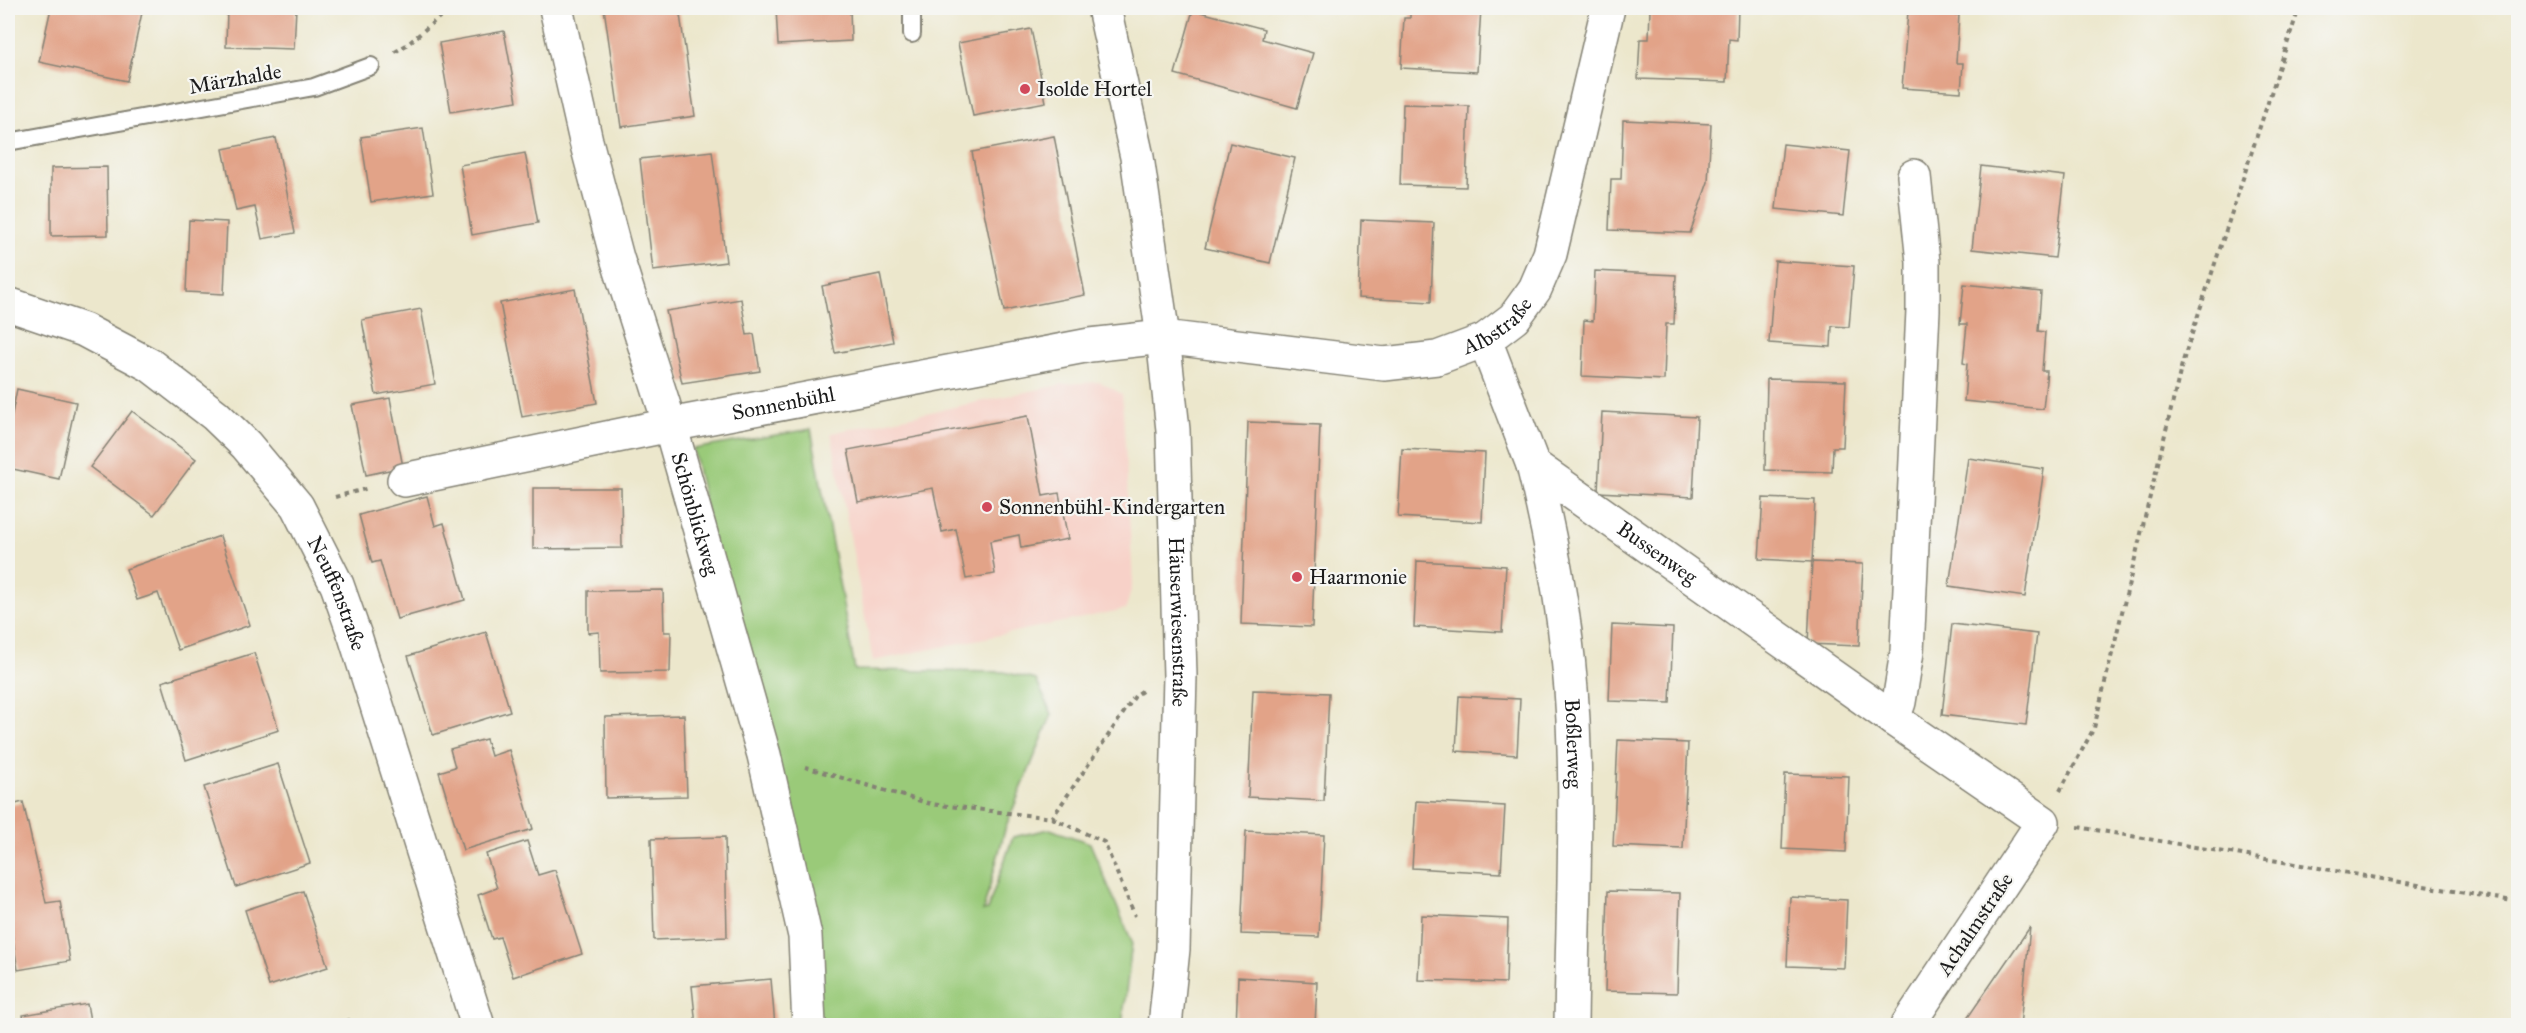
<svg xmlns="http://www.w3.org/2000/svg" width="2526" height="1033" font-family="'IM FELL Great Primer',serif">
	<rect width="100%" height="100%" fill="#f6f6f2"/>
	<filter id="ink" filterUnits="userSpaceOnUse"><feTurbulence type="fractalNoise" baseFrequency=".0167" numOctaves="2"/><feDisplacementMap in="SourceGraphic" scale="12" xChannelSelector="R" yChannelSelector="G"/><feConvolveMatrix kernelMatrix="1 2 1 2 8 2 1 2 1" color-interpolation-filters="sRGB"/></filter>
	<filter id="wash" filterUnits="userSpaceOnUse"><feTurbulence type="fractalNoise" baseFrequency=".008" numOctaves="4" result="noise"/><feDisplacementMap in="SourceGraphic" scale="24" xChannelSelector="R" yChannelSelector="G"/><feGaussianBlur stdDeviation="1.35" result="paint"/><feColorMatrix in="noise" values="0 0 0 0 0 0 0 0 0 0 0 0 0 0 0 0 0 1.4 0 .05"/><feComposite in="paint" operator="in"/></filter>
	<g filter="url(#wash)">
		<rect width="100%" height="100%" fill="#ece7cc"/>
		<!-- built -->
		<polygon fill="#f7d1c8" points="1100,382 1122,394 1133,582 1126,609 873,661 831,433 1064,384"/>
		<!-- green -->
		<polygon fill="#9aca79" stroke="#5b734a" stroke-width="1.5" points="811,429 855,670 1004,672 1036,680 1052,714 1006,826 983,911 987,910 1013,837 1050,829 1090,843 1132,942 1122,1025 818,1025 693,449"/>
		<g id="blocks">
			<!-- building -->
			<g fill="#e2a388">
				<polygon points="51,8 143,8 127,81 39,62"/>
				<polygon points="227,8 296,8 294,49 226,47"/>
				<polygon points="604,8 679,8 695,116 621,127"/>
				<polygon points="776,8 850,8 851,41 778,45"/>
				<polygon points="1410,8 1481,8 1477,72 1401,68 1404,18 1410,18"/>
				<polygon points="1650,8 1738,8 1737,40 1729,39 1727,82 1638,79 1640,39 1649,39"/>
				<polygon points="1193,10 1264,29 1262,39 1313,53 1297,108 1175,74"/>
				<polygon points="1908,11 1959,15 1956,63 1963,63 1961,92 1902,88"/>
				<polygon points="1031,29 1046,102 973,116 958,43"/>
				<polygon points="504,31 517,101 451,112 439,43"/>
				<polygon points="1403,104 1469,106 1466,187 1400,185"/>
				<polygon points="1623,120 1711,124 1708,182 1690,233 1609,230 1611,179 1621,179"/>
				<polygon points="423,128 433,193 371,202 361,137"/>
				<polygon points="1054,136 1085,295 1004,311 972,152"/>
				<polygon points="276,138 295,233 262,239 255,207 236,211 223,149"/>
				<polygon points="1230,143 1295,158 1270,263 1205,248"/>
				<polygon points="1783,144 1850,151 1843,216 1776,209"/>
				<polygon points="712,151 726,262 653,271 640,159"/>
				<polygon points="525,153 538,223 472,235 460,165"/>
				<polygon points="1981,166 2065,176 2055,258 1972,249"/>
				<polygon points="107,167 108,235 51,236 51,168"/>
				<polygon points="189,220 227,222 224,294 186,292"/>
				<polygon points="1361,220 1434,223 1431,302 1358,298"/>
				<polygon points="1775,261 1854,266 1849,327 1832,326 1831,347 1769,343"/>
				<polygon points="1595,271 1676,275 1674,324 1666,324 1664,380 1582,376 1584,320 1593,321"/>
				<polygon points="880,274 893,342 835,353 822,286"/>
				<polygon points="1964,284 2041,292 2038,331 2045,332 2042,371 2047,371 2043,409 1964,401 1967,364 1963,363 1967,324 1960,324"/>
				<polygon points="575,289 597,403 522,417 500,303"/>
				<polygon points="741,299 747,335 754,334 760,371 682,383 666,311"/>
				<polygon points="421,309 435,384 376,395 362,320"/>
				<polygon points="1767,379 1846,381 1843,447 1833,447 1832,472 1765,470"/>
				<polygon points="17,389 76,402 59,479 8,468 8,434"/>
				<polygon points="390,398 403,467 366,475 352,405"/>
				<polygon points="132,411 196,459 154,515 90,467"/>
				<polygon points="1602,412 1697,417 1693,497 1598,492"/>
				<polygon points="1028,416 1043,496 1059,493 1068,539 1021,548 1019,535 990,541 995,574 966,579 956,529 942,532 933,488 858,502 848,450"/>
				<polygon points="1248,422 1320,425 1312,627 1241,624"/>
				<polygon points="1402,449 1485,453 1482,522 1398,517"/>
				<polygon points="1968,458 2044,469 2025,597 1949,586"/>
				<polygon points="533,488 621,488 622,548 533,549"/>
				<polygon points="427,496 435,526 444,523 465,600 397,619 380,561 372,563 359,515"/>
				<polygon points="1763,498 1815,500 1812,562 1759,559"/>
				<polygon points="220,536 250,625 178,650 158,593 137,600 126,569"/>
				<polygon points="1417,561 1506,566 1502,632 1414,627"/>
				<polygon points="1812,562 1863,564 1859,646 1808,644"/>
				<polygon points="663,590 664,632 671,632 670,672 600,673 599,632 588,633 588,591"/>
				<polygon points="1952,624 2037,634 2026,725 1942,715"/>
				<polygon points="1612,625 1673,628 1670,703 1609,701"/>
				<polygon points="486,632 510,711 433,735 408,656"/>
				<polygon points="254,653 279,730 186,760 162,682"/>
				<polygon points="1253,690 1329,693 1324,801 1248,797"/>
				<polygon points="1459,696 1520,699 1517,755 1456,751"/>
				<polygon points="684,715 687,796 606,798 605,717"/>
				<polygon points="486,739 491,756 509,750 533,829 463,850 439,772 455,767 450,749"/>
				<polygon points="1618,740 1688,743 1683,849 1613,846"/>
				<polygon points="278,764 310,863 236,887 204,787"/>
				<polygon points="1785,774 1849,776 1846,852 1782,849"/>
				<polygon points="1416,801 1505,806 1501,873 1412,868"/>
				<polygon points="23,802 46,903 60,901 70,961 18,970 11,928 8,929 8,806"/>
				<polygon points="1246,831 1324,835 1319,937 1241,934"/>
				<polygon points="725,837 727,937 654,940 651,839"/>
				<polygon points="527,841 538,875 555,870 582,954 513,977 500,937 492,939 478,895 497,888 486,854"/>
				<polygon points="303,891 328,967 269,986 245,910"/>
				<polygon points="1608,891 1680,893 1677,993 1605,991"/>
				<polygon points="1790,897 1847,900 1844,968 1787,966"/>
				<polygon points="1421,915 1508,919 1506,983 1418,980"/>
				<polygon points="2030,927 2020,1026 1962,1026"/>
				<polygon points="1238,977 1317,982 1315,1026 1236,1026"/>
				<polygon points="771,979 775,1026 696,1026 692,986"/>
				<polygon points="87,1004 91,1026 25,1026 23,1015"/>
				<polygon points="349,1019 351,1026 332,1026 332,1025"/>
			</g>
		</g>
	</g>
	<g filter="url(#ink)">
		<use href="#blocks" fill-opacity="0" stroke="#848274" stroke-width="1.5"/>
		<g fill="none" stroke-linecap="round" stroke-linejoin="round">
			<!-- lane casing -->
			<g stroke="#848274" stroke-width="20">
				<g id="lane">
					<polyline points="912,34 912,8"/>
					<polyline points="8,142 314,87 371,66"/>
				</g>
			</g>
			<!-- street casing -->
			<g stroke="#848274" stroke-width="36">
				<g id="street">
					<path id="s1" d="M556 8 586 141 617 258 670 425 764 755 805 936 809 1026"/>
					<path id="s2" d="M1104 8 1137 157 1163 337 1173 430 1180 676 1173 949 1165 1026"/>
					<path id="s3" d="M8 304 84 330 150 365 215 415 246 445 297 506 337 585 355 636 478 1026"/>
					<path id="s4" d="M1485 340 1533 465 1893 719 2043 822 1907 1026"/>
					<path id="s5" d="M1533 465C1556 558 1572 653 1574 748 1577 840 1572 933 1571 1026"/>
					<path id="s6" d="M404 480 670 425 1090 345 1163 337 1384 364 1437 358 1485 340 1514 318 1535 289 1550 254 1608 8"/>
					<polyline points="1893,719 1899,702 1907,652 1923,310 1923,262 1914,176"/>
				</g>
			</g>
			<!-- path -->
			<g stroke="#848274" stroke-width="4" stroke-dasharray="4.5 4.5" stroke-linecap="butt">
				<polyline points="395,52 408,44 450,8"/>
				<polyline points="335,497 369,488"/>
				<polyline points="805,767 931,804 1052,818 1135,696 1142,691"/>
				<polyline points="2060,791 2094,728 2182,364 2299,8"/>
				<polyline points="1052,818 1104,842 1135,916"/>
				<polyline points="2078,827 2518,902"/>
			</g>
			<!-- lane -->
			<use href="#lane" stroke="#fff" stroke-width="16"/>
			<!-- street -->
			<use href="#street" stroke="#fff" stroke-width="33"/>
		</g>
	</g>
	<!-- markers -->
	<g fill="#d1495b" stroke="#f6f6f2" stroke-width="2">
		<circle cx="1025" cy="89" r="6"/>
		<circle cx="987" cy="507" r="6"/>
		<circle cx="1297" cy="577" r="6"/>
	</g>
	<g text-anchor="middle" stroke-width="4.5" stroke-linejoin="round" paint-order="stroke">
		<!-- street labels -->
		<g font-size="21" fill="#1c1c1c" stroke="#f6f6f2">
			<text transform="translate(235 79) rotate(-10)" y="7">Märzhalde</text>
			<text dy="7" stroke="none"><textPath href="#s6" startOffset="1118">Albstraße</textPath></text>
			<text dy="7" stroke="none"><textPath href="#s6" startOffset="387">Sonnenbühl</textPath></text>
			<text dy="7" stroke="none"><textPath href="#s1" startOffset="525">Schönblickweg</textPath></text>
			<text dy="7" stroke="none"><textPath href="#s4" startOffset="286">Bussenweg</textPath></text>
			<text dy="7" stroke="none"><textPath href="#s3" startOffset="456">Neuffenstraße</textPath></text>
			<text dy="7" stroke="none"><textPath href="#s2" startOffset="620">Häuserwiesenstraße</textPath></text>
			<text dy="7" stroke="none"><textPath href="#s5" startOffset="282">Boßlerweg</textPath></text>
			<text transform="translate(1975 924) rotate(-56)" y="7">Achalmstraße</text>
		</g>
		<!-- poi labels -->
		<g font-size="21" fill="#1c1c1c" stroke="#f6f6f2" text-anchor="start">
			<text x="1037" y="96">Isolde Hortel</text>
			<text x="999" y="514">Sonnenbühl-Kindergarten</text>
			<text x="1309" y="584">Haarmonie</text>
		</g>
	</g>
	<!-- margin -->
	<rect width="2526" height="1033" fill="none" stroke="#f6f6f2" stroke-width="30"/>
</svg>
